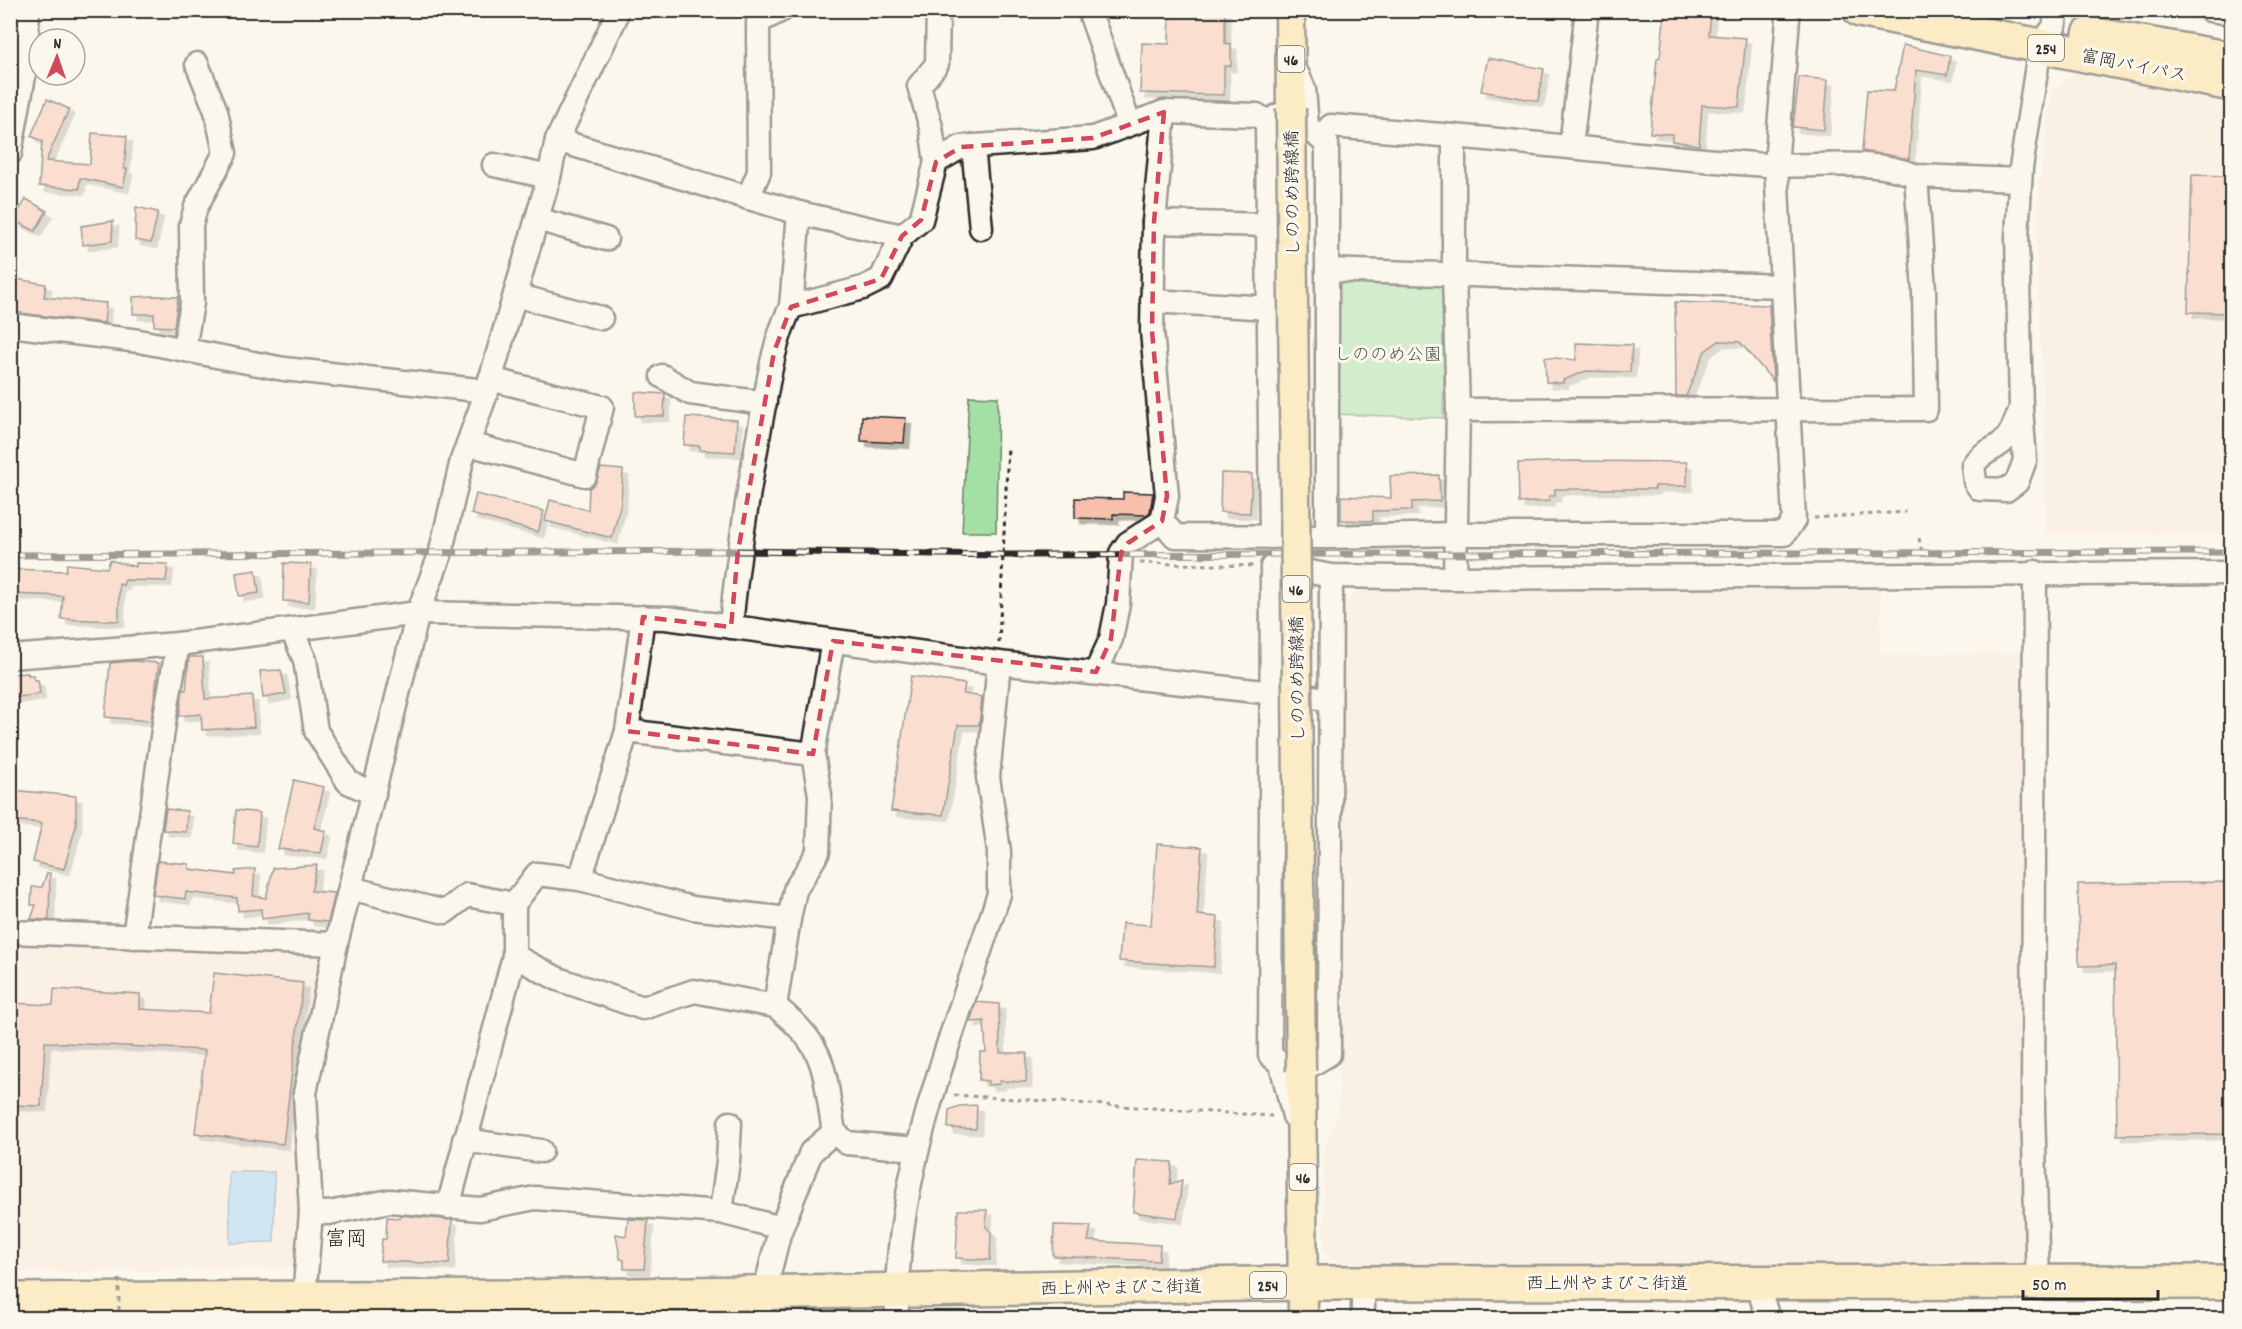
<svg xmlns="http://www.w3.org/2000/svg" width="2242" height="1329" font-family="Dekko,'Klee One',sans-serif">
	<defs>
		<filter id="shadow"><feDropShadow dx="5.5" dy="5.5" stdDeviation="0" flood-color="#0004"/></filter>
	</defs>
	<rect width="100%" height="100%" fill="#fbf7ec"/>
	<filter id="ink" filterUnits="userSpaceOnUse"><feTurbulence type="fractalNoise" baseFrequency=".0167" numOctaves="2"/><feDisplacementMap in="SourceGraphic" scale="12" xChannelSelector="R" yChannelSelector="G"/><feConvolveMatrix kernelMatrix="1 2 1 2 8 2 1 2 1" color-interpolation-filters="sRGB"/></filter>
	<g filter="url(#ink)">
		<!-- built -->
		<g fill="#fae6d9">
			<polygon points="2141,11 2231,11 2231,28"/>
			<polygon points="2075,73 2231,103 2231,534 2046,533 2046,456 2036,252 2039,186 2052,92"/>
			<polygon points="1881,584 1880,654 2026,653 2027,1264 1340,1266 1324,1250 1324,1150 1339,1110 1334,612 1359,590"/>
			<polygon points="11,937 314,954 321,968 304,1254 286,1268 11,1272"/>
		</g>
		<!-- green -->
		<g fill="#a4dfa5" stroke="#688568" stroke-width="1.5">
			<polygon points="1342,283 1437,283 1446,293 1443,418 1332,414 1332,294"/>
			<polygon points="969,396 998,397 996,532 962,532"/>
		</g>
		<!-- water -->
		<polygon fill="#9cd3fb" stroke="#6f90a8" stroke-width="1.5" points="229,1172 274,1172 274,1242 230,1243"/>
		<!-- building -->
		<g fill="#f8bfad" stroke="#2b2b2b" stroke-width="1.5" filter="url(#shadow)">
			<polygon points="1170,10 1225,10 1225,43 1231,44 1231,66 1224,66 1224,95 1140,93 1142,43 1169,44"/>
			<polygon points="1665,10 1711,10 1709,35 1746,38 1739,107 1702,105 1699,145 1672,141 1672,134 1650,133 1657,58 1660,57"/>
			<polygon points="1903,45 1950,56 1947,75 1916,70 1909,159 1862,151 1867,90 1894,91"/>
			<polygon points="1488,58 1544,69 1538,101 1481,91"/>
			<polygon points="1799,77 1828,80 1824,130 1793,127"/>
			<polygon points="47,99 69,109 46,161 90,164 92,133 127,136 124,169 127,169 123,187 80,178 79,189 39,186 42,141 31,136"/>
			<polygon points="2192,175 2232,176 2232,313 2188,312"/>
			<polygon points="26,199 47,211 35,231 14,220"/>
			<polygon points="136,207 158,212 151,243 135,240"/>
			<polygon points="113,221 112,241 83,245 81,226"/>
			<polygon points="10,278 46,284 44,297 106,303 104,323 10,312"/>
			<polygon points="155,296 178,297 174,327 154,326 154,314 133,314 133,297"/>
			<polygon points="1675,302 1769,305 1773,381 1740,342 1719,341 1705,351 1686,396 1676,396"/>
			<polygon points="1576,343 1632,345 1630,372 1586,371 1563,380 1563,383 1546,382 1545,357 1576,360"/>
			<polygon points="635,392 665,394 664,416 635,416"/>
			<polygon points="862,416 906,418 904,443 861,441"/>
			<polygon points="686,417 737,420 735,452 700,450 700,446 684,445"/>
			<polygon points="1572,461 1687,462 1687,486 1655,486 1655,489 1555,489 1555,496 1549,496 1549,501 1519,503 1518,463"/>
			<polygon points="601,468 623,470 621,502 612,538 545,521 550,500 588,510 589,488 595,484"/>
			<polygon points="1221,473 1252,474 1250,513 1220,512"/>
			<polygon points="1439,475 1440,501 1412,502 1412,510 1373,511 1373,521 1341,520 1341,496 1391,498 1390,476"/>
			<polygon points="1123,492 1153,493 1150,512 1146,515 1113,514 1113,519 1075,518 1075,498 1123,499"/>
			<polygon points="476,494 544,511 538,532 471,514"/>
			<polygon points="110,560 136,567 136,563 168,564 166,581 125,580 123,585 119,584 119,621 61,619 63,596 10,594 10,569 66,571 67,564 107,568"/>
			<polygon points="284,563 311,564 309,602 283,601"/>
			<polygon points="256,570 259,593 239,596 236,573"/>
			<polygon points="189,657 203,657 205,699 252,696 254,727 202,730 201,714 179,716 183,690 186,690"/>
			<polygon points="133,661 159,663 151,721 105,717 110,663"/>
			<polygon points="281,670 286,694 263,698 260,671"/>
			<polygon points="28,673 28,675 33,675 34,680 38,680 40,694 12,698 10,674"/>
			<polygon points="911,676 965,684 963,694 982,697 979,725 958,725 943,815 891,811"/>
			<polygon points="294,780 324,787 314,828 326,831 321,853 278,849"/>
			<polygon points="10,790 76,796 76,826 64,869 33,862 42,823 10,820"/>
			<polygon points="166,809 187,811 186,832 163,830"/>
			<polygon points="236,810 260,813 257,847 233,844"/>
			<polygon points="1157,844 1202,847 1197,915 1218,917 1214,967 1119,961 1122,923 1151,925"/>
			<polygon points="158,861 189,864 189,869 236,875 235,871 255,869 253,896 266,898 273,868 317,865 311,891 335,893 328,922 308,920 308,913 262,919 261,909 238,911 237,898 186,892 185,899 153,895"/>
			<polygon points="47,873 50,873 49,920 31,919 36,905 31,905 32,887 42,887"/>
			<polygon points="2232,882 2232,1134 2117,1135 2115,965 2079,966 2078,884"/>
			<polygon points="214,973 303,983 283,1144 195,1133 205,1050 45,1042 41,1106 10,1105 10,1003 53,1005 54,989 140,994 140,1009 209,1013"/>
			<polygon points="976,1002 999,1004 1000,1053 1027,1053 1026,1082 1000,1081 1000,1084 988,1085 988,1081 979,1080 980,1052 986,1052 984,1021 970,1022"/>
			<polygon points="977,1105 976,1129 948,1128 949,1110 959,1106"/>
			<polygon points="1137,1160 1172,1162 1170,1184 1182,1180 1177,1218 1133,1212"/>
			<polygon points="958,1210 987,1210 986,1227 991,1232 990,1260 956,1258"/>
			<polygon points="400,1215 452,1220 449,1264 380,1261 382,1239 386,1239 387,1217 400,1218"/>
			<polygon points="628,1219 648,1220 644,1269 624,1269 624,1260 620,1259 616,1234 626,1236"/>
			<polygon points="1054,1225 1091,1226 1088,1241 1160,1245 1159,1261 1053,1256"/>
		</g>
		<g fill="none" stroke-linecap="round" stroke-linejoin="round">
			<!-- minor casing -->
			<g stroke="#2b2b2b" stroke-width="27">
				<g id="minor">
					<polyline points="1089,10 1129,123"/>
					<polyline points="2210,10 2232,13"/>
					<polyline points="1298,75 1304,89 1307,126 1327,144 1327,537"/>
					<polyline points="1320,138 1331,126 1454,136"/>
					<polyline points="557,140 799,213 902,236 921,220 936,162 961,147 1093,138 1164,112 1257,115 1267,122"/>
					<polyline points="973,146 981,228"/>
					<polyline points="1571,146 1587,10"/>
					<polyline points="10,153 25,70 28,10"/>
					<polyline points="936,162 931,127 919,86 937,64 938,10"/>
					<polyline points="494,165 549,177"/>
					<path d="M1916 176 1924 290 1926 409 1458 410 1454 276V136C1559 145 1663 158 1767 165 1816 168 1871 157 1916 176L2020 180"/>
					<polyline points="748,198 759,172 758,22 782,10"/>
					<polyline points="537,219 606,239"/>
					<polyline points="1154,222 1269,225"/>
					<polyline points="1327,270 1782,286 1776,165 1788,19"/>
					<polyline points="515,295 601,318"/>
					<polyline points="1152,301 1270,308"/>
					<polyline points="791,307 799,213"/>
					<polyline points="10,325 139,341 284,369 487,391"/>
					<polyline points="184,349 192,303 191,225 196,207 225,153 216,111 197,64"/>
					<polyline points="662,376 690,393 765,403"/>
					<path d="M2021 408C2017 418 2013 431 2006 439 1996 450 1981 452 1973 465L1975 482 1980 489 2006 490 2017 482 2025 460 2021 408 2017 237 2021 168 2040 46 2054 27 2057 10"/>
					<polyline points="468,444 585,475 602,407 490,379"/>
					<polyline points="1162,521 1175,536 1327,537 1455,534 1784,534 1794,520 1782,286"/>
					<polyline points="1271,537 1267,122 1279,115"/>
					<polyline points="2035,572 2033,1109 2038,1283"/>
					<polyline points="1455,578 1458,410"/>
					<path d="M731 627C737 559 748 494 760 427 768 387 772 344 791 307L863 288 881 279 902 236"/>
					<polyline points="292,630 305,660 316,731 348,782 374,794"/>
					<polyline points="10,657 178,644 418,613 440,555 462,460 487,391 549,177 557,140 615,19 616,10"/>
					<polyline points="1096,672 1111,639 1118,604 1121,553 1128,543 1162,521 1167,496 1152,331 1154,222 1164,112"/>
					<polyline points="627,731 813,754"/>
					<polyline points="580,879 627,731 643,617"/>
					<polyline points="350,888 445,912 467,895 514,904 537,874 580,879 692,908 789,919 795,890 818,852 820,795 813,754 833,641"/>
					<path d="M789 919 775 1006C829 1049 823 1069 834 1132L847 1143 916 1149"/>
					<polyline points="10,932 336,944"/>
					<polyline points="134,937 165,716 178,644"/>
					<polyline points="514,956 558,979 643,1008 694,991 775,1006"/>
					<polyline points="1301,1071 1329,1054 1331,576"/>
					<polyline points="1294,1116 1281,1064 1270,1055 1272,567 1290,568 1331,576 1455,578 2232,573"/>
					<polyline points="464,1140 541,1151"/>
					<polyline points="448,1207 514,956 514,904"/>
					<polyline points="311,1212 329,1213 390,1201 480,1209 535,1198 721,1212 781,1228"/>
					<polyline points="721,1212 728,1161 730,1123"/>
					<polyline points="1757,1283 1768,1318"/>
					<polyline points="504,1297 506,1318"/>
					<polyline points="304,1299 311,1212 305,1093 336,944 418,613 666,618 999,663 1329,699"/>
					<polyline points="758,1318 779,1234 811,1152 834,1132"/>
					<path d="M897 1318C893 1174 955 1030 999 894V851L988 777 999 663"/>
					<polyline points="1363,1318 1363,1283"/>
				</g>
			</g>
			<!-- major casing -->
			<g stroke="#2b2b2b" stroke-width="33">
				<g id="major">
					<polyline points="1290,10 1291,108"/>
					<polyline points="1301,1071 1303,1318"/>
				</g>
			</g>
			<!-- highway casing -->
			<g stroke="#2b2b2b" stroke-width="38">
				<g id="highway">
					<polyline points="1860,10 2232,84"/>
					<polyline points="2090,34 2232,59"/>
					<polyline points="10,1300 524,1297 1304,1283 2232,1282"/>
				</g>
			</g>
			<!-- path -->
			<g stroke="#2b2b2b" stroke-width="3" stroke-dasharray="4.5 4.5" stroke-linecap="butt">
				<polyline points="1814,518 1906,512"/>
				<polyline points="1919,538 1923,557"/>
				<polyline points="1140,563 1254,566"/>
				<polyline points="999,643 1008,446"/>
				<polyline points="954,1095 1272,1116"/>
			</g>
			<!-- minor -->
			<use href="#minor" stroke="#fbf7ec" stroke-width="22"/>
			<!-- major -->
			<use href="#major" stroke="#fcde96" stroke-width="28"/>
			<!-- highway -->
			<use href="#highway" stroke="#fcde96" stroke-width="33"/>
			<!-- rail casing -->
			<g stroke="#2b2b2b" stroke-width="7">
				<polyline id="rail" points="10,555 738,551 1002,555 2232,552"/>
			</g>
			<!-- rail -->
			<use href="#rail" stroke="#fbf7ec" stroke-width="4.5" stroke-dasharray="14" stroke-linecap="butt"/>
			<!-- major-bridge casing -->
			<g stroke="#2b2b2b" stroke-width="33" stroke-linecap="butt">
				<polyline id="major-bridge" points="1291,108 1301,1071"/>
			</g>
			<!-- path-bridge -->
			<polyline stroke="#2b2b2b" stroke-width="3" stroke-dasharray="4.5 4.5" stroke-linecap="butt" points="119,1279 119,1318"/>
			<!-- major-bridge -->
			<use href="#major-bridge" stroke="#fcde96" stroke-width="28"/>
		</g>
	</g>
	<!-- marked area -->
	<path d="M0 0H2242V1329H0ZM1164 112 1154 222 1152 331 1167 496 1162 521 1128 543 1121 553 1111 639 1096 672 833 641 813 754 627 731 643 617 731 627 738 551 774 352 791 307 881 279 902 236 921 220 936 162 961 147 1093 138Z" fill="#fbf7ec" fill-opacity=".55" fill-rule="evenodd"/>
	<path fill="none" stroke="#d1495b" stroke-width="4.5" stroke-dasharray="12 8" stroke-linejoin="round" d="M1164 112 1154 222 1152 331 1167 496 1162 521 1128 543 1121 553 1111 639 1096 672 833 641 813 754 627 731 643 617 731 627 738 551 774 352 791 307 881 279 902 236 921 220 936 162 961 147 1093 138Z"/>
	<g text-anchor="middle" stroke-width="6" stroke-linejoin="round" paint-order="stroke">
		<!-- shield labels -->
		<g fill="#fbf7ec" stroke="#696865" stroke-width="1.5">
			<rect x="2028" y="35" width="36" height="26" rx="4.5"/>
			<rect x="1277.5" y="46" width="27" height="26" rx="4.5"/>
			<rect x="1282.5" y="576" width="27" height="26" rx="4.5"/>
			<rect x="1289.5" y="1164" width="27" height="26" rx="4.5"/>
			<rect x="1250" y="1272" width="36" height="26" rx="4.5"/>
		</g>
		<g font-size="16" font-weight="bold" fill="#2b2b2b">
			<text x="2046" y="54">254</text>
			<text x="1291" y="65">46</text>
			<text x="1296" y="595">46</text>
			<text x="1303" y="1183">46</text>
			<text x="1268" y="1291">254</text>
		</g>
		<!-- street labels -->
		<g font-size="18" fill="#2b2b2b" stroke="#fbf7ec">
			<text transform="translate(2134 65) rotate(11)" y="6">富岡バイパス</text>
			<text transform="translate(1292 193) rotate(-91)" y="6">しののめ跨線橋</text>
			<text transform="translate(1297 679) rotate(-91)" y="6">しののめ跨線橋</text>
			<text x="1607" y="1289">西上州やまびこ街道</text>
			<text transform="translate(1121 1287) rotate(-1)" y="6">西上州やまびこ街道</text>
		</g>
		<!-- park labels -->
		<g font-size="18" fill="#49584a" stroke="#fbf7ec">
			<text x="1388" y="360">しののめ公園</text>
		</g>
		<!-- quarter labels -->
		<g font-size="21" fill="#2b2b2b" stroke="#fbf7ec">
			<text x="346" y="1245">富岡</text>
		</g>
	</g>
	<!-- margin -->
	<rect width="2242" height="1329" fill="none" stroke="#fbf7ec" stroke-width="36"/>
	<rect x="18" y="18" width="2206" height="1293" fill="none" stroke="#2b2b2b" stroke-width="2" filter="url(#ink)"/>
	<!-- north arrow -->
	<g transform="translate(57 57) rotate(2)"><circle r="28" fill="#fbf7ec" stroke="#a8a59f" stroke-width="1.5"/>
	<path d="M0-4.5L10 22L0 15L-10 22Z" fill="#d1495b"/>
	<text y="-9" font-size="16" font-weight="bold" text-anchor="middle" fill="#2b2b2b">N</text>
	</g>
	<!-- scale -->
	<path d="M2023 1290v9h135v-9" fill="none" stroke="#2b2b2b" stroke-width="3"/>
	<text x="2032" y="1290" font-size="18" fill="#2b2b2b" stroke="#fbf7ec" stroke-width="4.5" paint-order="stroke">50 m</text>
</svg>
